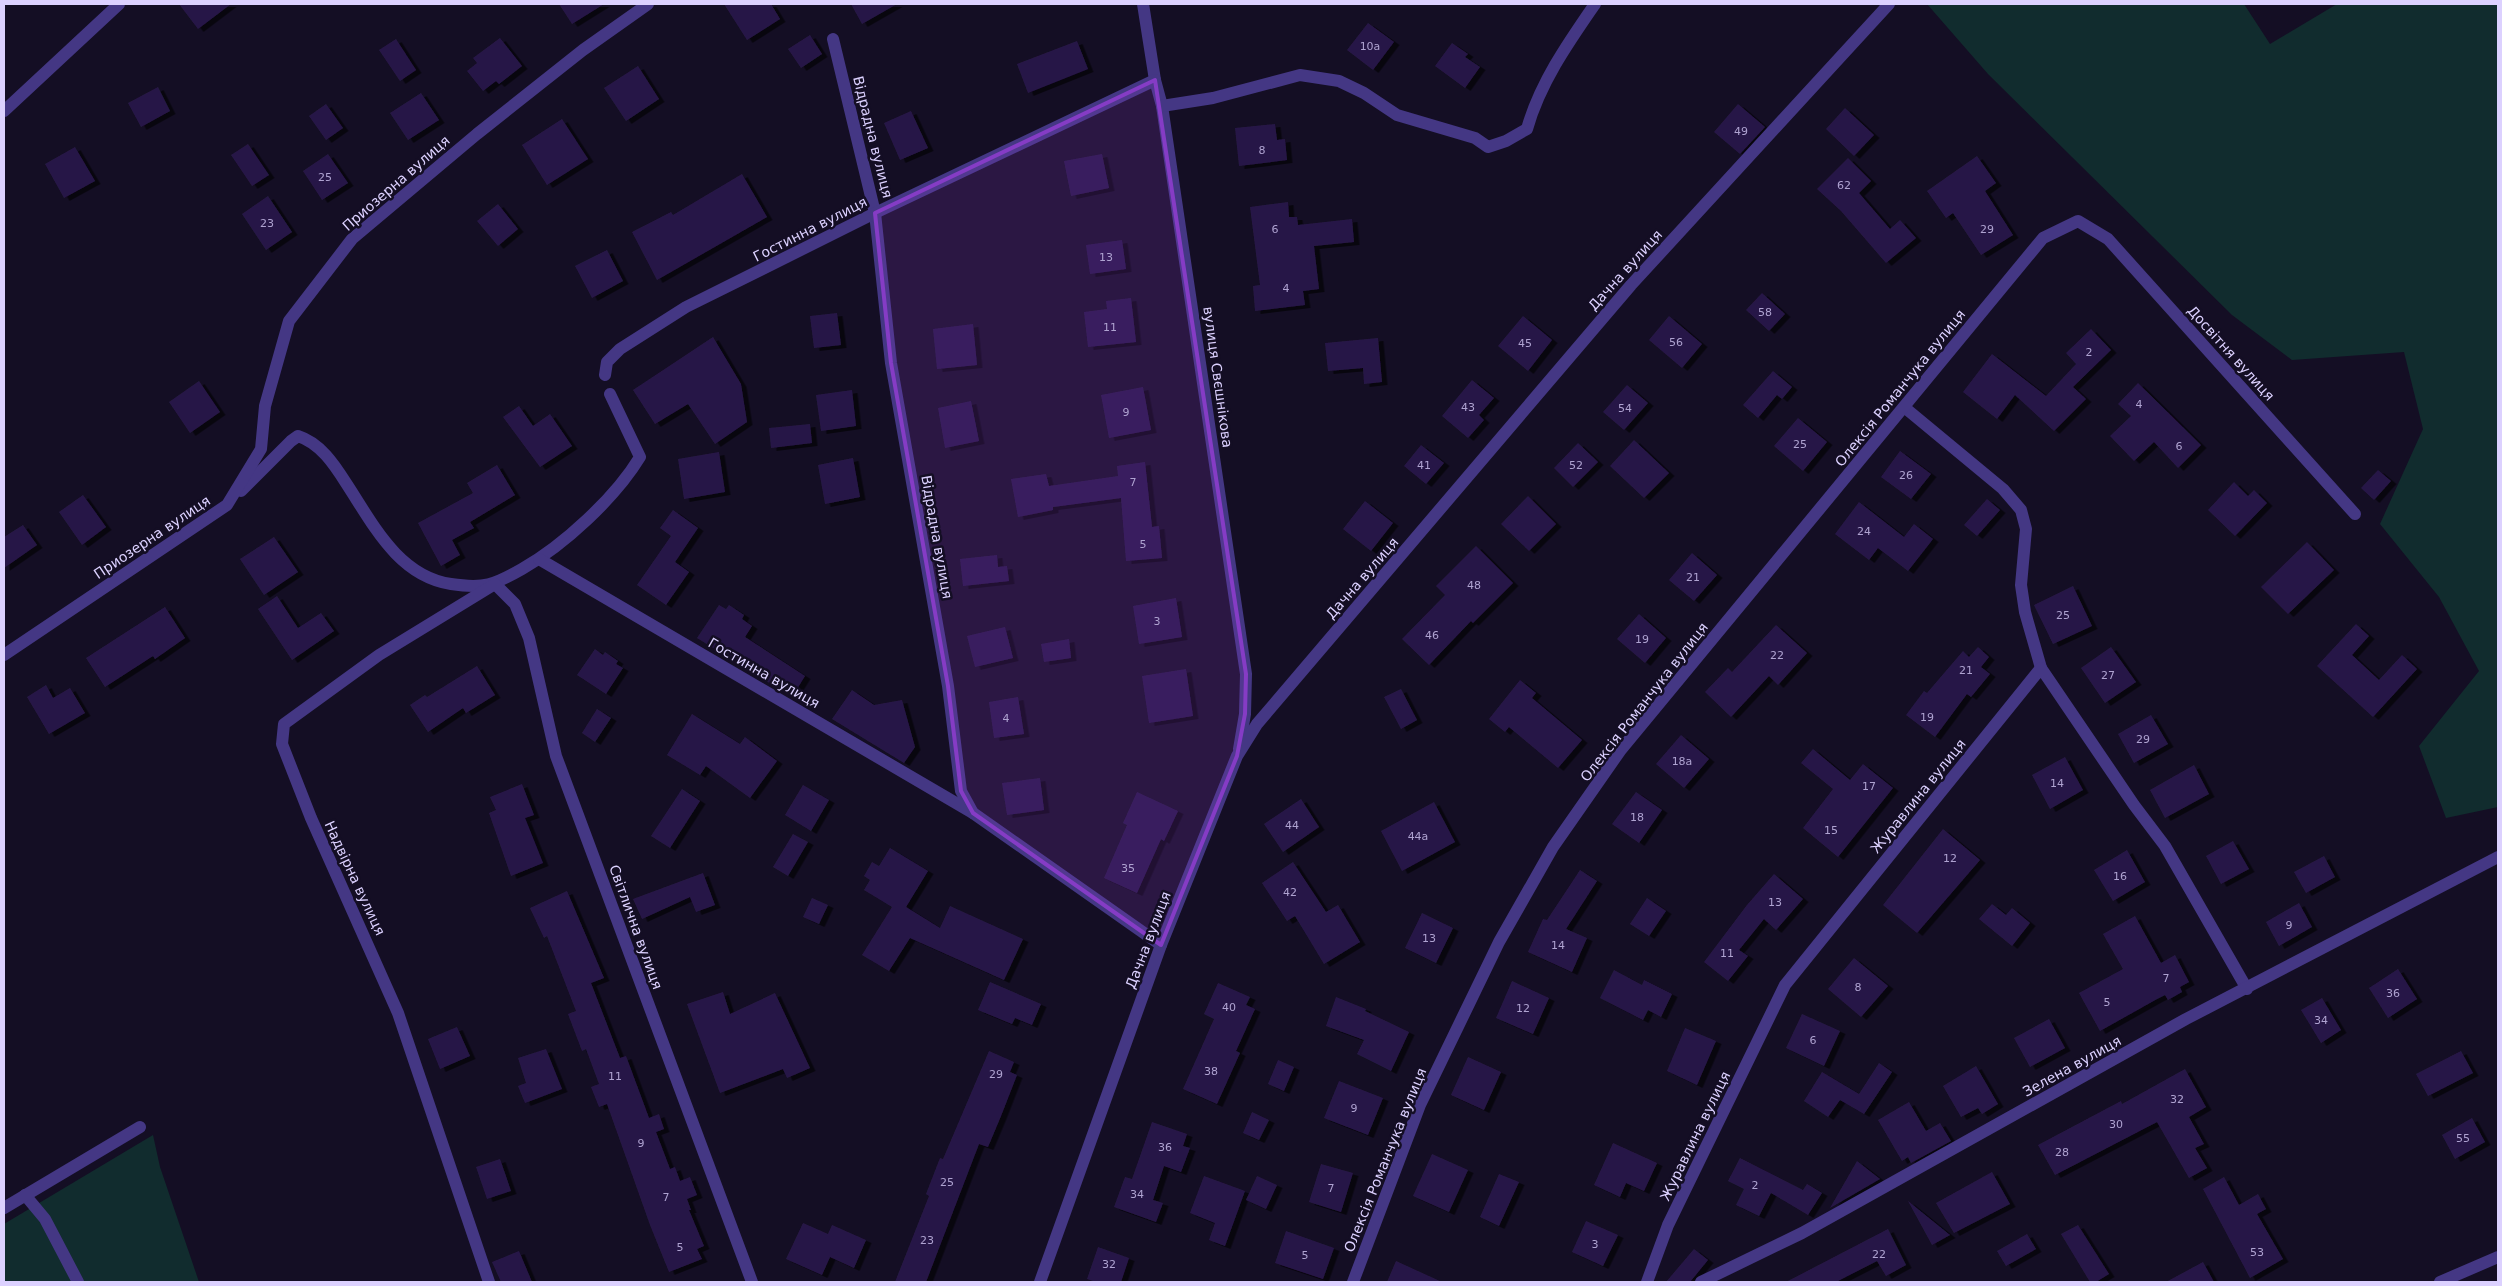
<svg xmlns="http://www.w3.org/2000/svg" width="2502" height="1286" viewBox="0 0 2502 1286" font-family="'DejaVu Sans',sans-serif">
<style>
.green{fill:#112c2e}
.building{fill:#281946;filter:url(#shadow)}
.lines{fill:none;stroke-linecap:round;stroke-linejoin:round}
.minor{stroke:#443784;stroke-width:12}
.marked{fill:#853cc5;fill-opacity:0.2;stroke:#853cc5;stroke-width:4;stroke-linejoin:round}
.labels{text-anchor:middle;dominant-baseline:central;stroke-width:5;stroke-linejoin:round;paint-order:stroke}
.number-label{font-size:11px;fill:#afa3d1}
.street-label{font-size:14px;fill:#dcd1ff;stroke:#140e24}
</style>
<defs>
<filter id="shadow"><feDropShadow dx="5.5" dy="3" stdDeviation="0" flood-color="#0009"/></filter>
</defs>
<rect width="100%" height="100%" fill="#140e24"/>
<g class="green">
<polygon points="1927,4 2244,4 2270,44 2337,4 2498,5 2498,807 2446,818 2419,746 2479,671 2439,597 2380,524 2423,429 2404,352 2292,360 2232,315 1988,74"/>
<polygon points="153,1135 160,1167 199,1282 4,1282 4,1224"/>
</g>
<g class="building">
<polygon points="179,4 231,4 198,29"/>
<polygon points="559,4 604,4 572,24"/>
<polygon points="724,4 771,4 780,19 747,40"/>
<polygon points="851,4 897,4 862,24"/>
<polygon points="1368,23 1394,42 1373,70 1347,50"/>
<polygon points="810,35 822,54 801,68 788,49"/>
<polygon points="500,38 522,66 499,84 496,81 483,91 467,71 477,63 473,58"/>
<polygon points="396,39 416,70 400,81 379,50"/>
<polygon points="1077,41 1088,69 1028,93 1017,64"/>
<polygon points="1452,43 1468,54 1465,57 1480,67 1465,88 1435,66"/>
<polygon points="638,66 659,99 626,121 604,88"/>
<polygon points="158,87 170,111 141,127 128,103"/>
<polygon points="421,93 439,120 408,140 390,113"/>
<polygon points="326,104 343,128 326,140 309,116"/>
<polygon points="1738,104 1765,127 1740,154 1714,132"/>
<polygon points="1845,108 1874,135 1854,156 1826,129"/>
<polygon points="911,111 928,148 900,160 884,123"/>
<polygon points="562,119 588,159 547,185 522,145"/>
<polygon points="1275,124 1277,140 1285,139 1287,160 1239,166 1235,128"/>
<polygon points="248,144 269,175 252,186 231,155"/>
<polygon points="75,147 95,181 64,198 45,164"/>
<polygon points="328,154 348,183 322,200 303,171"/>
<polygon points="1102,154 1109,188 1071,196 1064,161"/>
<polygon points="1977,156 1996,183 1985,191 2013,235 1981,255 1953,213 1946,218 1927,191"/>
<polygon points="1848,158 1871,181 1859,193 1890,229 1900,220 1916,238 1886,263 1841,211 1817,189"/>
<polygon points="742,174 767,217 657,280 632,232 671,212 673,215"/>
<polygon points="268,196 292,232 266,250 242,214"/>
<polygon points="1288,202 1289,217 1297,217 1298,225 1352,219 1354,242 1314,246 1319,289 1303,291 1305,305 1255,311 1253,286 1260,285 1250,207"/>
<polygon points="498,204 518,229 498,246 477,221"/>
<polygon points="1122,240 1126,269 1090,274 1086,245"/>
<polygon points="607,250 623,281 592,298 575,266"/>
<polygon points="1762,293 1785,314 1769,331 1746,310"/>
<polygon points="1131,298 1136,342 1088,347 1084,312 1107,309 1106,301"/>
<polygon points="837,313 841,345 814,348 810,316"/>
<polygon points="1523,316 1552,340 1528,371 1498,346"/>
<polygon points="1669,316 1702,344 1682,368 1649,340"/>
<polygon points="973,324 977,365 937,369 933,329"/>
<polygon points="2091,329 2111,350 2073,387 2086,399 2054,431 2015,395 1997,419 1963,392 1992,354 2046,396 2076,364 2066,353"/>
<polygon points="713,337 741,384 747,422 715,444 688,404 655,424 633,390"/>
<polygon points="1378,338 1382,382 1364,384 1363,368 1328,371 1325,343"/>
<polygon points="1773,371 1792,387 1782,399 1777,395 1758,418 1743,405"/>
<polygon points="1472,380 1494,398 1479,415 1484,420 1468,438 1442,416"/>
<polygon points="199,381 220,412 190,433 169,402"/>
<polygon points="2138,383 2201,445 2178,468 2154,442 2134,461 2110,436 2131,416 2118,404"/>
<polygon points="1627,385 1648,403 1624,430 1603,412"/>
<polygon points="1143,387 1151,430 1109,438 1101,395"/>
<polygon points="852,390 856,426 821,431 816,395"/>
<polygon points="971,401 979,441 945,448 938,408"/>
<polygon points="519,406 533,426 550,414 572,446 540,467 503,417"/>
<polygon points="1798,418 1827,442 1803,471 1774,446"/>
<polygon points="810,424 812,443 771,448 769,428"/>
<polygon points="1634,440 1669,473 1644,498 1610,466"/>
<polygon points="1578,443 1598,462 1573,487 1554,468"/>
<polygon points="1421,445 1444,463 1426,484 1404,466"/>
<polygon points="1900,451 1931,474 1911,499 1881,477"/>
<polygon points="719,452 725,492 684,499 678,459"/>
<polygon points="853,458 860,497 825,504 818,465"/>
<polygon points="1145,462 1152,527 1159,526 1162,558 1126,561 1121,498 1053,507 1053,510 1018,517 1011,479 1046,474 1049,486 1118,476 1117,466"/>
<polygon points="497,465 515,495 470,522 474,528 452,540 460,555 441,566 418,523 473,493 467,483"/>
<polygon points="2378,470 2391,481 2374,500 2361,488"/>
<polygon points="2234,482 2248,496 2254,490 2267,503 2235,536 2208,510"/>
<polygon points="83,495 106,527 82,545 59,512"/>
<polygon points="1528,496 1556,524 1529,551 1501,524"/>
<polygon points="1987,499 2000,510 1977,536 1964,525"/>
<polygon points="1365,501 1393,523 1371,551 1343,529"/>
<polygon points="1859,502 1904,537 1914,524 1933,539 1908,571 1878,548 1869,560 1835,534"/>
<polygon points="673,510 698,528 675,562 689,572 666,605 637,585 671,536 660,528"/>
<polygon points="23,525 37,545 4,568 4,537"/>
<polygon points="274,537 298,572 264,595 240,559"/>
<polygon points="2307,542 2334,570 2288,614 2261,587"/>
<polygon points="1476,546 1513,583 1473,623 1471,621 1429,665 1402,639 1445,595 1436,586"/>
<polygon points="1692,553 1717,575 1694,601 1669,580"/>
<polygon points="997,555 998,567 1007,566 1009,581 963,586 960,559"/>
<polygon points="2073,586 2092,626 2053,644 2034,605"/>
<polygon points="277,596 298,628 321,613 334,631 292,660 258,609"/>
<polygon points="1176,598 1182,637 1139,644 1133,606"/>
<polygon points="719,605 726,609 729,605 744,615 742,619 752,626 745,637 805,676 792,697 697,638"/>
<polygon points="165,607 185,638 155,659 153,656 105,687 86,658"/>
<polygon points="1639,614 1666,638 1645,663 1617,639"/>
<polygon points="2356,624 2369,636 2352,655 2379,680 2402,655 2417,669 2373,717 2317,666"/>
<polygon points="1776,625 1807,653 1778,685 1769,676 1731,717 1705,692 1728,668 1732,672"/>
<polygon points="1005,627 1013,658 975,667 967,636"/>
<polygon points="1069,639 1071,658 1044,662 1041,644"/>
<polygon points="1978,647 1989,657 1981,667 1990,674 1971,697 1967,694 1935,737 1906,715 1924,691 1927,693 1963,651 1969,657"/>
<polygon points="2111,647 2136,682 2105,703 2081,668"/>
<polygon points="595,649 603,655 605,652 618,661 616,664 623,668 606,694 577,675"/>
<polygon points="477,666 495,695 466,713 463,708 428,732 410,705 425,695 427,697"/>
<polygon points="1186,669 1193,716 1149,723 1142,676"/>
<polygon points="1520,680 1536,693 1532,698 1582,740 1558,768 1509,727 1505,732 1489,719"/>
<polygon points="46,685 53,698 70,688 85,713 49,734 27,697"/>
<polygon points="1401,689 1417,720 1401,729 1384,697"/>
<polygon points="852,690 874,705 902,700 915,747 904,763 832,719"/>
<polygon points="1018,697 1024,734 994,738 989,702"/>
<polygon points="597,709 611,718 595,742 582,733"/>
<polygon points="692,714 740,744 745,737 777,761 750,798 706,766 700,775 667,755"/>
<polygon points="2151,715 2168,744 2134,763 2118,734"/>
<polygon points="1681,735 1709,759 1684,788 1656,764"/>
<polygon points="1813,749 1850,780 1863,764 1893,788 1838,857 1803,828 1833,789 1801,763"/>
<polygon points="2065,757 2083,790 2050,809 2032,775"/>
<polygon points="2194,765 2209,794 2165,818 2150,790"/>
<polygon points="1040,778 1044,810 1007,815 1002,783"/>
<polygon points="522,784 534,815 525,818 543,863 511,876 489,813 496,810 490,797"/>
<polygon points="803,785 829,800 811,831 785,815"/>
<polygon points="682,789 700,801 670,848 651,836"/>
<polygon points="1137,792 1178,811 1164,841 1161,839 1137,893 1104,878 1127,825 1123,823"/>
<polygon points="1636,792 1662,810 1639,843 1612,824"/>
<polygon points="1301,799 1319,827 1283,852 1264,824"/>
<polygon points="1434,802 1455,842 1402,871 1381,831"/>
<polygon points="1943,829 1980,860 1917,933 1883,905"/>
<polygon points="793,834 808,842 788,876 773,867"/>
<polygon points="2233,841 2249,869 2221,884 2206,856"/>
<polygon points="890,848 928,871 906,907 940,928 950,906 1023,939 1004,980 910,938 889,971 862,955 892,907 864,890 870,880 864,876 872,862 879,866"/>
<polygon points="2127,850 2145,882 2113,901 2094,870"/>
<polygon points="2324,856 2335,877 2306,893 2294,872"/>
<polygon points="1293,862 1326,912 1338,905 1360,942 1324,964 1295,916 1287,921 1262,883"/>
<polygon points="1580,870 1597,881 1566,929 1587,938 1572,972 1528,952 1543,919 1547,920"/>
<polygon points="703,873 715,905 696,912 690,897 642,919 633,899"/>
<polygon points="1774,874 1803,899 1776,930 1764,919 1739,950 1748,956 1728,981 1704,962 1747,905"/>
<polygon points="567,891 604,978 591,983 620,1058 626,1056 649,1118 659,1114 664,1129 656,1132 670,1169 675,1167 680,1181 690,1177 697,1195 687,1199 691,1210 689,1210 704,1246 697,1249 702,1259 669,1272 650,1225 607,1104 599,1107 591,1087 599,1084 586,1049 582,1051 568,1014 576,1011 547,936 544,938 530,908"/>
<polygon points="812,898 828,905 819,924 803,917"/>
<polygon points="1647,898 1666,911 1649,936 1630,924"/>
<polygon points="2299,903 2312,927 2279,946 2266,922"/>
<polygon points="1992,904 2006,915 2012,908 2030,923 2012,946 1979,919"/>
<polygon points="1422,913 1453,928 1436,963 1405,948"/>
<polygon points="2135,916 2161,963 2175,955 2189,982 2180,987 2182,992 2168,1000 2165,995 2157,999 2100,1031 2079,993 2123,969 2103,934"/>
<polygon points="1854,958 1888,986 1861,1017 1828,989"/>
<polygon points="2398,969 2417,999 2388,1018 2369,988"/>
<polygon points="1614,970 1642,985 1644,980 1672,994 1661,1017 1648,1010 1643,1020 1600,998"/>
<polygon points="1512,981 1549,998 1533,1034 1496,1018"/>
<polygon points="990,982 1041,1004 1032,1025 1015,1018 1012,1024 978,1010"/>
<polygon points="1218,983 1250,997 1246,1005 1255,1009 1236,1051 1240,1053 1217,1104 1183,1089 1214,1019 1204,1014"/>
<polygon points="723,992 730,1014 775,993 810,1068 787,1078 783,1069 720,1093 687,1004"/>
<polygon points="1336,997 1366,1009 1365,1011 1409,1032 1391,1071 1357,1054 1364,1040 1326,1026"/>
<polygon points="2322,998 2341,1030 2321,1043 2301,1010"/>
<polygon points="1802,1014 1840,1031 1824,1066 1786,1048"/>
<polygon points="2049,1019 2065,1048 2030,1067 2014,1038"/>
<polygon points="457,1027 470,1056 440,1069 428,1039"/>
<polygon points="1685,1028 1716,1041 1697,1085 1667,1071"/>
<polygon points="546,1049 562,1089 525,1103 518,1086 526,1083 518,1058"/>
<polygon points="989,1051 1014,1062 1010,1072 1017,1075 1001,1116 988,1147 979,1144 926,1282 895,1282 929,1196 926,1194 940,1158 943,1159"/>
<polygon points="2461,1051 2473,1073 2428,1096 2416,1074"/>
<polygon points="1468,1057 1501,1072 1484,1110 1451,1095"/>
<polygon points="1278,1060 1294,1067 1284,1091 1268,1084"/>
<polygon points="1879,1063 1892,1072 1864,1114 1840,1100 1828,1117 1804,1101 1822,1072 1859,1094"/>
<polygon points="1976,1066 1998,1104 1982,1114 1978,1108 1961,1117 1943,1086"/>
<polygon points="2185,1069 2206,1107 2189,1117 2204,1144 2195,1148 2207,1168 2189,1178 2157,1122 2055,1175 2038,1145 2121,1101 2122,1104"/>
<polygon points="1339,1081 1383,1098 1368,1135 1324,1118"/>
<polygon points="1909,1102 1926,1131 1940,1123 1951,1141 1911,1163 1908,1157 1902,1161 1878,1120"/>
<polygon points="1252,1112 1269,1120 1259,1140 1243,1133"/>
<polygon points="2472,1118 2485,1142 2455,1159 2442,1135"/>
<polygon points="1152,1122 1187,1134 1183,1146 1190,1148 1181,1172 1164,1166 1153,1200 1163,1203 1156,1222 1114,1207 1125,1177 1132,1179"/>
<polygon points="1613,1143 1657,1163 1644,1191 1626,1183 1620,1197 1594,1185"/>
<polygon points="1432,1154 1468,1170 1449,1212 1413,1196"/>
<polygon points="1740,1158 1803,1190 1807,1184 1822,1193 1808,1215 1771,1193 1759,1216 1736,1205 1744,1189 1728,1181"/>
<polygon points="500,1159 511,1191 487,1199 476,1167"/>
<polygon points="1857,1161 1880,1179 1830,1208"/>
<polygon points="1321,1164 1353,1173 1341,1212 1309,1202"/>
<polygon points="1992,1172 2010,1204 1954,1233 1936,1203"/>
<polygon points="1499,1174 1519,1182 1499,1226 1480,1217"/>
<polygon points="1204,1176 1245,1191 1225,1246 1209,1240 1215,1223 1190,1213"/>
<polygon points="1257,1176 1277,1185 1266,1209 1246,1200"/>
<polygon points="2224,1177 2239,1205 2258,1194 2266,1209 2257,1214 2283,1259 2250,1278 2203,1189"/>
<polygon points="1908,1201 1950,1235 1932,1245"/>
<polygon points="1586,1221 1618,1235 1603,1266 1572,1252"/>
<polygon points="803,1223 828,1234 832,1225 866,1240 854,1268 830,1257 822,1275 786,1259"/>
<polygon points="2078,1225 2109,1274 2096,1282 2090,1282 2061,1234"/>
<polygon points="1888,1229 1906,1265 1886,1276 1877,1261 1836,1282 1786,1282"/>
<polygon points="1286,1231 1334,1248 1323,1279 1275,1263"/>
<polygon points="2027,1234 2036,1249 2006,1266 1997,1251"/>
<polygon points="1098,1247 1129,1258 1121,1282 1096,1282 1087,1279"/>
<polygon points="1694,1249 1708,1260 1690,1282 1666,1282"/>
<polygon points="519,1251 532,1282 501,1282 492,1262"/>
<polygon points="1396,1261 1442,1282 1387,1282"/>
<polygon points="2203,1262 2214,1282 2166,1282"/>
</g>
<g class="lines">
<g class="minor">
<polyline points="1143,4 1155,80 1162,106 1246,674 1245,714 1239,749"/>
<polyline points="833,39 875,213 891,363 948,686 961,791 973,813 1161,945"/>
<path d="M1162 106 1213 98 1300 75 1339 81 1364 93 1397 115 1475 138 1488 147 1506 141 1527 129C1540 83 1568 43 1595 4"/>
<polyline points="4,111 119,4"/>
<polyline points="605,375 607,362 620,349 686,307 875,213 1155,80"/>
<polyline points="1904,407 2003,489 2021,510 2026,529 2021,585 2025,612 2041,668"/>
<path d="M241 491 291 441 298 436C320 443 334 464 346 483 373 524 398 576 451 584 484 589 494 585 522 569 564 545 615 498 640 457L610 394"/>
<polyline points="539,559 973,813"/>
<polyline points="4,655 227,505 261,449 265,406 289,321 352,239 477,134 583,50 648,4"/>
<polyline points="25,1195 45,1219 78,1282"/>
<polyline points="4,1208 140,1127"/>
<polyline points="489,1282 398,1013 311,818 282,744 284,724 379,655 495,584 515,604 529,638 556,756 752,1282"/>
<polyline points="1040,1282 1161,945 1237,756 1257,724 1631,285 1889,4"/>
<polyline points="1353,1282 1420,1105 1499,942 1553,847 1620,751 2043,238 2078,221 2108,239 2355,514"/>
<polyline points="1647,1282 1668,1225 1785,985 2041,668 2134,805 2165,846 2247,989"/>
<polyline points="1701,1282 1802,1233 2186,1019 2498,857"/>
<polyline points="2440,1282 2498,1257"/>
</g>
</g>
<path class="marked" d="M1155 80 1246 674 1245 714 1237 756 1161 945 973 813 961 791 948 686 891 363 875 213Z"/>
<g class="labels">
<g class="number-label">
<text x="1370" y="46">10а</text>
<text x="1741" y="131">49</text>
<text x="1262" y="150">8</text>
<text x="325" y="177">25</text>
<text x="1844" y="185">62</text>
<text x="267" y="223">23</text>
<text x="1275" y="229">6</text>
<text x="1987" y="229">29</text>
<text x="1106" y="257">13</text>
<text x="1286" y="288">4</text>
<text x="1765" y="312">58</text>
<text x="1110" y="327">11</text>
<text x="1676" y="342">56</text>
<text x="1525" y="343">45</text>
<text x="2089" y="352">2</text>
<text x="2139" y="404">4</text>
<text x="1468" y="407">43</text>
<text x="1625" y="408">54</text>
<text x="1126" y="412">9</text>
<text x="1800" y="444">25</text>
<text x="2179" y="446">6</text>
<text x="1424" y="465">41</text>
<text x="1576" y="465">52</text>
<text x="1906" y="475">26</text>
<text x="1133" y="482">7</text>
<text x="1864" y="531">24</text>
<text x="1143" y="544">5</text>
<text x="1693" y="577">21</text>
<text x="1474" y="585">48</text>
<text x="2063" y="615">25</text>
<text x="1157" y="621">3</text>
<text x="1432" y="635">46</text>
<text x="1642" y="639">19</text>
<text x="1777" y="655">22</text>
<text x="1966" y="670">21</text>
<text x="2108" y="675">27</text>
<text x="1927" y="717">19</text>
<text x="1006" y="718">4</text>
<text x="2143" y="739">29</text>
<text x="1682" y="761">18а</text>
<text x="2057" y="783">14</text>
<text x="1869" y="786">17</text>
<text x="1637" y="817">18</text>
<text x="1292" y="825">44</text>
<text x="1831" y="830">15</text>
<text x="1418" y="836">44а</text>
<text x="1950" y="858">12</text>
<text x="1128" y="868">35</text>
<text x="2120" y="876">16</text>
<text x="1290" y="892">42</text>
<text x="1775" y="902">13</text>
<text x="2289" y="925">9</text>
<text x="1429" y="938">13</text>
<text x="1558" y="945">14</text>
<text x="1727" y="953">11</text>
<text x="2166" y="978">7</text>
<text x="1858" y="987">8</text>
<text x="2393" y="993">36</text>
<text x="2107" y="1002">5</text>
<text x="1229" y="1007">40</text>
<text x="1523" y="1008">12</text>
<text x="2321" y="1020">34</text>
<text x="1813" y="1040">6</text>
<text x="1211" y="1071">38</text>
<text x="996" y="1074">29</text>
<text x="615" y="1076">11</text>
<text x="2177" y="1099">32</text>
<text x="1354" y="1108">9</text>
<text x="2116" y="1124">30</text>
<text x="2463" y="1138">55</text>
<text x="641" y="1143">9</text>
<text x="1165" y="1147">36</text>
<text x="2062" y="1152">28</text>
<text x="947" y="1182">25</text>
<text x="1755" y="1185">2</text>
<text x="1331" y="1188">7</text>
<text x="1137" y="1194">34</text>
<text x="666" y="1197">7</text>
<text x="927" y="1240">23</text>
<text x="1595" y="1244">3</text>
<text x="680" y="1247">5</text>
<text x="2257" y="1252">53</text>
<text x="1879" y="1254">22</text>
<text x="1305" y="1255">5</text>
<text x="1109" y="1264">32</text>
</g>
<g class="street-label">
<text transform="translate(873 137) rotate(76)">Відрадна вулиця</text>
<text transform="translate(396 183) rotate(-41)">Приозерна вулиця</text>
<text transform="translate(810 229) rotate(-27)">Гостинна вулиця</text>
<text transform="translate(1625 270) rotate(-48)">Дачна вулиця</text>
<text transform="translate(2231 353) rotate(48)">Досвітня вулиця</text>
<text transform="translate(1218 377) rotate(82)">вулиця Свєшнікова</text>
<text transform="translate(1900 388) rotate(-51)">Олексія Романчука вулиця</text>
<text transform="translate(152 537) rotate(-34)">Приозерна вулиця</text>
<text transform="translate(937 537) rotate(80)">Відрадна вулиця</text>
<text transform="translate(1362 578) rotate(-49)">Дачна вулиця</text>
<text transform="translate(764 673) rotate(30)">Гостинна вулиця</text>
<text transform="translate(1644 702) rotate(-52)">Олексія Романчука вулиця</text>
<text transform="translate(1918 796) rotate(-51)">Журавлина вулиця</text>
<text transform="translate(355 878) rotate(65)">Надвірна вулиця</text>
<text transform="translate(636 927) rotate(70)">Світлична вулиця</text>
<text transform="translate(1148 940) rotate(-69)">Дачна вулиця</text>
<text transform="translate(2072 1066) rotate(-29)">Зелена вулиця</text>
<text transform="translate(1695 1136) rotate(-64)">Журавлина вулиця</text>
<text transform="translate(1385 1160) rotate(-68)">Олексія Романчука вулиця</text>
</g>
</g>
<rect width="2502" height="1286" fill="none" stroke="#dcd1ff" stroke-width="10"/>
</svg>
